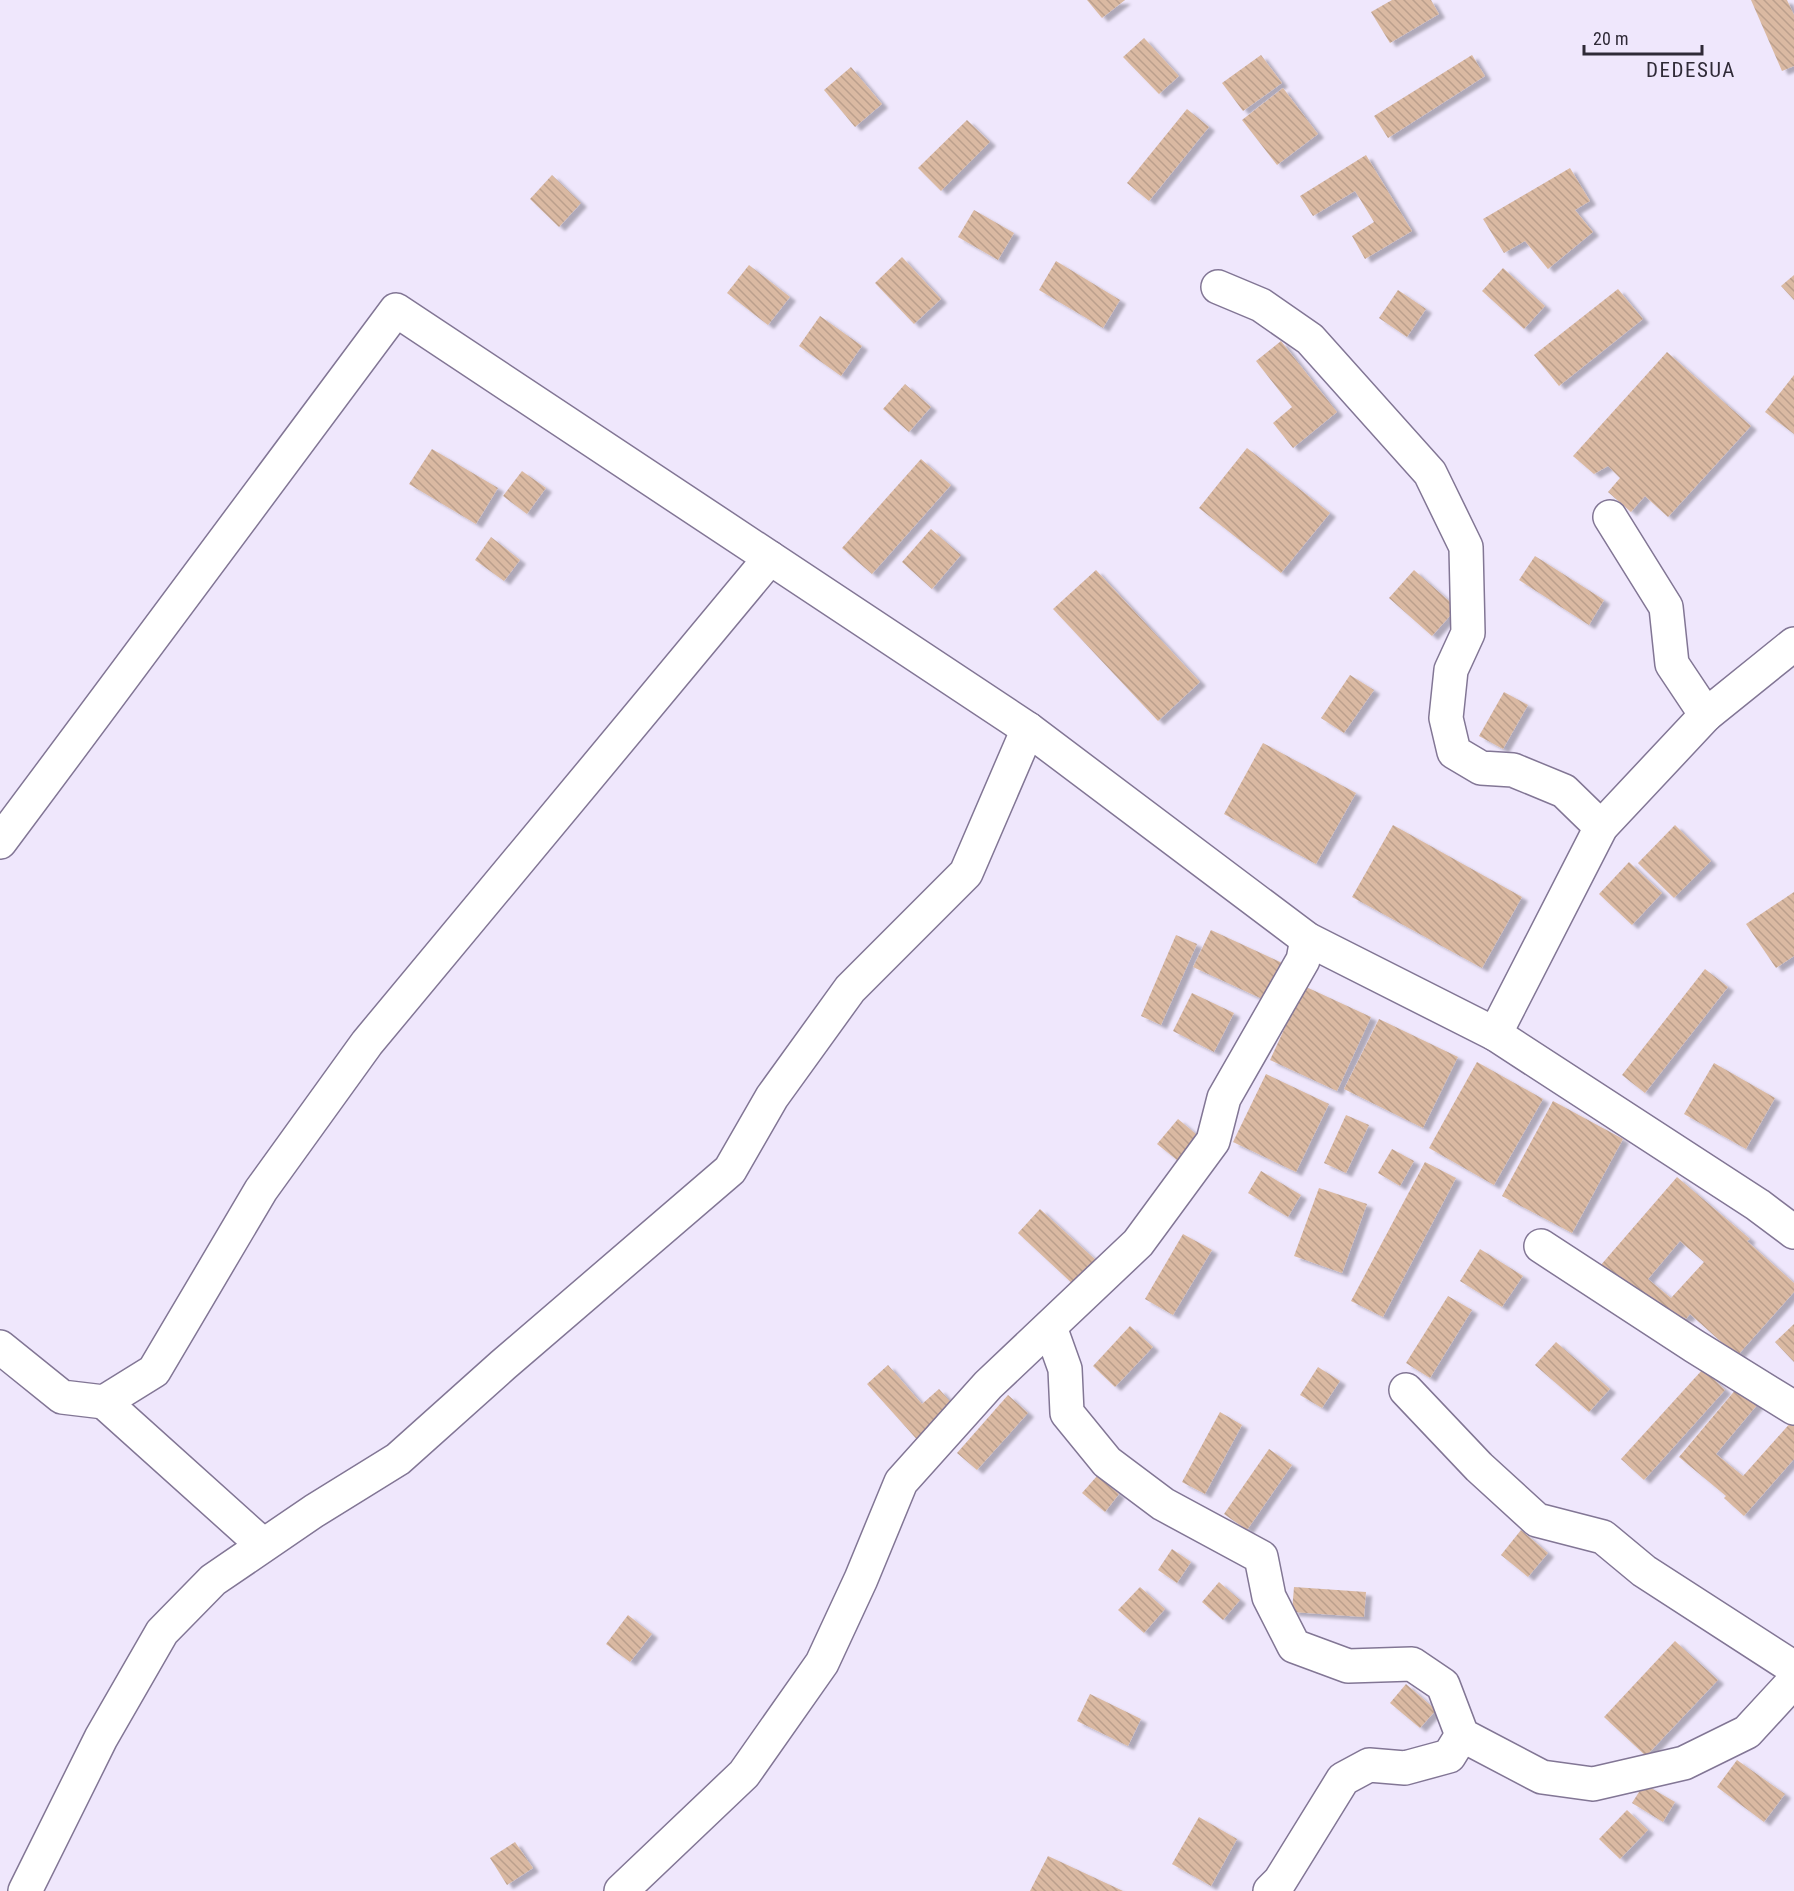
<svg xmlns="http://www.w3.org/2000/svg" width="1794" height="1891" viewBox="0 0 1794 1891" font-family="'Roboto Condensed',sans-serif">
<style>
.building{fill:url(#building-back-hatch);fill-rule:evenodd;filter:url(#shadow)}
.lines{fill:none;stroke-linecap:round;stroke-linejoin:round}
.minor-casing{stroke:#827695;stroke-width:36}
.minor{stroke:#fff;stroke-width:33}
.labels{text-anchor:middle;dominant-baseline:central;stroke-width:4.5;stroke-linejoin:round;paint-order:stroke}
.quarter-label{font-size:21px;letter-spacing:1.5px;fill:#2f2a37;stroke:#efe7fc}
</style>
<defs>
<pattern id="building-back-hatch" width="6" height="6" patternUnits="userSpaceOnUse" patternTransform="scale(1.5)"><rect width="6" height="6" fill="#dab9a2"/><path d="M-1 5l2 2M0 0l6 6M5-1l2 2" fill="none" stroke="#bb9f8c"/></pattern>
<filter id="shadow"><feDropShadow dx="6" dy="4" stdDeviation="1.5" flood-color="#0004"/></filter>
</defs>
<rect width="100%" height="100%" fill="#efe7fc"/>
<g class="building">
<polygon points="1087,0 1125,0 1102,18"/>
<polygon points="1392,0 1431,0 1439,14 1390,43 1371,12"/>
<polygon points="1751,0 1787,0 1794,15 1794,66 1782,71"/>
<polygon points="1144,38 1179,76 1159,94 1123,57"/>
<polygon points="1261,55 1282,83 1243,111 1222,83"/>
<polygon points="1472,55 1485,76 1388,138 1374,116"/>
<polygon points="851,67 882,104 855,127 824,90"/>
<polygon points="1283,88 1318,134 1277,165 1242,120"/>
<polygon points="1187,109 1209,127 1149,201 1127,183"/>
<polygon points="967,120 990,142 941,191 918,168"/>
<polygon points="1366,155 1412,231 1365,259 1352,236 1374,222 1355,191 1313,216 1300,196"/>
<polygon points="1570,168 1590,201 1575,210 1593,232 1548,269 1525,241 1504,253 1483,219"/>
<polygon points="552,175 581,203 559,227 530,199"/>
<polygon points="974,210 1014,233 998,260 958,237"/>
<polygon points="902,257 941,299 914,324 875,283"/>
<polygon points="1056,261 1120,300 1103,328 1039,290"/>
<polygon points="749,265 790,297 768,325 727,293"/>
<polygon points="1503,268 1545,306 1524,329 1482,291"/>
<polygon points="1794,275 1794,300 1781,286"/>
<polygon points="1618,289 1643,319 1559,386 1534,355"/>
<polygon points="1398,290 1426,309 1407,337 1379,318"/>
<polygon points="820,316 862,346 841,376 799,346"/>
<polygon points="1281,341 1337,412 1293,448 1273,423 1292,407 1256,361"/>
<polygon points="1667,352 1751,426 1668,517 1645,496 1631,512 1608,492 1620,478 1608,466 1594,474 1573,456"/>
<polygon points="1794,375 1794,434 1765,412"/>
<polygon points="905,384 931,407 909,432 883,409"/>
<polygon points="1247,448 1330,513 1281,573 1199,508"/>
<polygon points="432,449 498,488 476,524 409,484"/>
<polygon points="921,459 951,485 872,574 842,548"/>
<polygon points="522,471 546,488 527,514 503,496"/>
<polygon points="931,529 961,555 932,589 902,562"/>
<polygon points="491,537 520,560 504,581 475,560"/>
<polygon points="1535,556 1604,600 1589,625 1519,580"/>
<polygon points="1096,570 1200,682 1158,721 1053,609"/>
<polygon points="1414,570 1457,608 1432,636 1389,598"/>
<polygon points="1350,675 1374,690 1344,733 1321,718"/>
<polygon points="1504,692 1528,705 1503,749 1479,736"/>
<polygon points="1263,743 1356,793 1316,864 1224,814"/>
<polygon points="1393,825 1522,897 1482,968 1352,897"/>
<polygon points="1675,825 1711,861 1674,898 1638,863"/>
<polygon points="1629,862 1662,893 1632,925 1599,894"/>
<polygon points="1794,892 1794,956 1776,968 1746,924"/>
<polygon points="1211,930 1293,968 1275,1005 1193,967"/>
<polygon points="1176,935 1197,944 1161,1025 1141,1016"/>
<polygon points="1705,969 1728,987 1645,1093 1622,1075"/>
<polygon points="1304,986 1371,1017 1337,1091 1270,1060"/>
<polygon points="1192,993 1234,1013 1214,1052 1173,1031"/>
<polygon points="1379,1019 1458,1057 1423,1128 1344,1089"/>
<polygon points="1477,1062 1543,1099 1494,1185 1429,1148"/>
<polygon points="1714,1063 1775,1098 1746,1149 1684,1114"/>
<polygon points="1266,1074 1329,1104 1296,1172 1233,1142"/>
<polygon points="1553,1101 1623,1139 1572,1233 1502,1196"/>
<polygon points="1346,1115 1369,1125 1346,1173 1324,1163"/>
<polygon points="1178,1119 1202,1139 1182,1164 1157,1144"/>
<polygon points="1392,1149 1414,1161 1400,1186 1378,1173"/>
<polygon points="1425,1162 1456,1178 1383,1317 1351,1301"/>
<polygon points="1261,1171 1301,1195 1288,1217 1248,1193"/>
<path d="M1677 1177 1750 1239 1747 1241 1794 1283V1292L1737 1356 1690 1314 1686 1319 1684 1317 1675 1329 1600 1266ZM1680 1241 1704 1262 1671 1298 1648 1279Z"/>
<polygon points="1319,1188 1367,1204 1342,1273 1294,1256"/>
<polygon points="1040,1209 1099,1263 1076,1287 1018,1233"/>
<polygon points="1183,1234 1212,1250 1173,1315 1145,1299"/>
<polygon points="1480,1249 1523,1276 1502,1307 1460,1281"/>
<polygon points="1448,1296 1472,1310 1430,1378 1406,1363"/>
<polygon points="1794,1324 1794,1362 1775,1342"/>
<polygon points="1130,1326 1153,1347 1115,1387 1093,1366"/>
<polygon points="1556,1342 1610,1389 1589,1412 1535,1365"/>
<polygon points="888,1365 922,1404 939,1389 959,1411 922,1445 867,1384"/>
<polygon points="1318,1367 1340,1381 1322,1408 1300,1395"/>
<polygon points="1703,1369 1725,1390 1644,1480 1621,1459"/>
<polygon points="1742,1382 1762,1399 1716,1454 1743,1476 1793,1420 1794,1421 1794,1459 1744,1516 1724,1498 1726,1496 1679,1457"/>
<polygon points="1008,1395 1028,1413 977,1470 957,1453"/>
<polygon points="1220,1412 1242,1425 1205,1494 1182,1482"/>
<polygon points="1269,1449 1292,1465 1247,1530 1224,1514"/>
<polygon points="1097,1476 1119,1494 1105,1512 1082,1493"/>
<polygon points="1521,1530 1548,1553 1528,1577 1501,1555"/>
<polygon points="1172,1549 1191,1562 1177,1583 1158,1570"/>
<polygon points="1219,1582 1240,1600 1223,1620 1202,1602"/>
<polygon points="1140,1587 1165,1609 1144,1633 1118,1610"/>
<polygon points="1294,1587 1366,1592 1364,1617 1292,1612"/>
<polygon points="628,1615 652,1634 630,1662 606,1644"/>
<polygon points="1675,1641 1718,1680 1646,1756 1604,1717"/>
<polygon points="1406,1684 1436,1710 1420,1728 1390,1703"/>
<polygon points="1090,1694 1141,1719 1128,1746 1077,1721"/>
<polygon points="1737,1760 1785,1794 1764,1822 1717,1787"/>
<polygon points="1644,1784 1675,1802 1663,1822 1632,1803"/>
<polygon points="1627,1810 1648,1830 1620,1859 1599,1839"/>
<polygon points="1199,1817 1237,1839 1211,1886 1172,1864"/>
<polygon points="515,1842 533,1868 507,1885 490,1858"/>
<polygon points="1048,1856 1123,1891 1030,1891"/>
</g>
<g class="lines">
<defs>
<g id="minor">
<polyline points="1218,287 1261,305 1310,339 1430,473 1466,547 1468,633 1451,670 1446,718 1454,752 1481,768 1513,770 1564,791 1601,827"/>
<polyline points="1610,517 1666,607 1672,664 1706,715"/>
<polyline points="0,842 396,310 1028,729 1307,939 1495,1034 1758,1205 1794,1232"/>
<polyline points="1495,1034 1601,827 1706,715 1794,644"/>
<polyline points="1541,1246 1694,1346 1794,1408"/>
<polyline points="1050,1327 1065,1369 1067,1413 1107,1462 1163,1504 1261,1557 1269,1597 1294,1646 1348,1666 1412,1664 1443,1685 1462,1735 1542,1777 1593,1784 1684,1763 1747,1732 1794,1681"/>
<polyline points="0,1347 62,1397 104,1402 154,1371 261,1190 367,1043 770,558"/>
<polyline points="1406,1390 1479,1467 1537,1520 1603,1537 1644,1571 1794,1668"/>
<polyline points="104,1402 263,1545"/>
<polyline points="25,1891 101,1738 162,1632 213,1580 314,1511 398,1459 503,1365 730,1170 772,1097 850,989 966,873 1028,729"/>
<polyline points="621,1891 744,1774 822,1663 861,1579 901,1482 988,1385 1138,1243 1213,1141 1224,1098 1303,960 1307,939"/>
<polyline points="1270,1891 1280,1881 1343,1779 1369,1765 1405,1768 1449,1756 1462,1735"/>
</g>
</defs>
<use href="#minor" class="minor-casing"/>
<use href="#minor" class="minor"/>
</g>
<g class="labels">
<g class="quarter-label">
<text x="1691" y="70">DEDESUA</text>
</g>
</g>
<path d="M1584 45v9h118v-9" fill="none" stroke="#2f2a37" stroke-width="3"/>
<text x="1593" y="45" font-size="18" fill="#2f2a37" stroke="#efe7fc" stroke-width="4.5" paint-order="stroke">20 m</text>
</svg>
